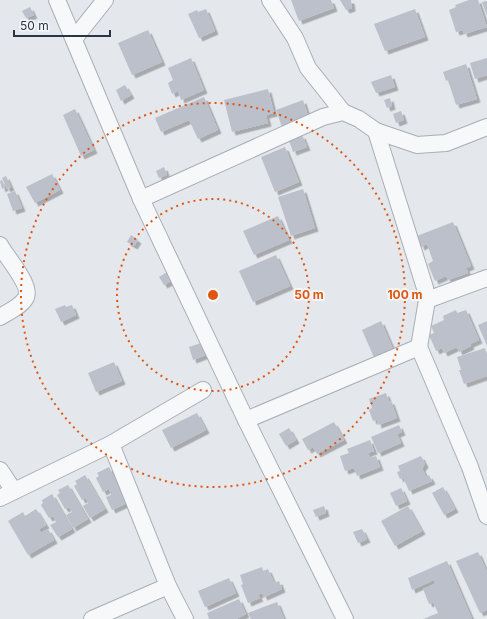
<svg xmlns="http://www.w3.org/2000/svg" width="487" height="619" viewBox="0 0 487 619" font-family="Inter,sans-serif">
<style>
.building{fill:#bbc0ca;filter:url(#shadow)}
.lines{fill:none;stroke-linecap:round;stroke-linejoin:round}
.minor-casing{stroke:#a9aeb7;stroke-width:18}
.minor{stroke:#f7f8fa;stroke-width:16}
.ring{fill:none;stroke:#df570f;stroke-width:2;stroke-dasharray:2 4}
.centre{fill:#df570f;stroke:#f4f6f9;stroke-width:2}
.ring-label{font-size:12px;text-anchor:middle;font-weight:bold;fill:#df570f;stroke:#f4f6f9;stroke-width:4;stroke-linejoin:round;paint-order:stroke}
</style>
<defs>
<filter id="shadow"><feDropShadow dx="3.5" dy="3.5" stdDeviation="0" flood-color="#0004"/></filter>
</defs>
<rect width="100%" height="100%" fill="#e4e7ec"/>
<g class="building">
<polygon points="291,0 331,0 334,8 299,21"/>
<polygon points="340,0 351,0 352,8 346,10"/>
<polygon points="469,0 478,0 487,27 464,34 463,30 456,32 449,10 456,7 455,5"/>
<polygon points="487,1 487,16 482,2"/>
<polygon points="30,7 34,15 26,18 22,11"/>
<polygon points="206,9 215,31 199,38 188,14 197,10 198,12"/>
<polygon points="415,9 425,37 385,51 374,24"/>
<polygon points="148,30 162,62 132,75 118,43"/>
<polygon points="191,58 204,90 181,100 178,91 172,94 168,83 173,80 168,68"/>
<polygon points="487,58 487,75 475,79 470,63"/>
<polygon points="466,64 477,99 456,105 448,80 446,81 443,72"/>
<polygon points="391,75 395,87 376,93 371,82"/>
<polygon points="125,85 131,95 121,101 116,90"/>
<polygon points="268,89 274,113 266,115 268,123 232,132 224,100"/>
<polygon points="204,97 218,130 198,139 189,120 161,132 155,118"/>
<polygon points="390,98 392,106 387,108 384,100"/>
<polygon points="303,100 308,116 282,127 276,110"/>
<polygon points="75,109 94,150 81,156 63,115"/>
<polygon points="401,111 404,120 396,123 393,114"/>
<polygon points="302,135 307,147 293,152 289,140"/>
<polygon points="285,147 299,182 275,192 261,157"/>
<polygon points="164,167 167,175 159,178 156,171"/>
<polygon points="52,174 60,190 35,203 26,187"/>
<polygon points="6,176 11,187 7,189 2,178"/>
<polygon points="2,180 5,187 2,189 0,181"/>
<polygon points="303,189 315,228 291,236 278,197"/>
<polygon points="15,191 22,208 13,211 7,194"/>
<polygon points="278,216 289,240 254,255 243,231"/>
<polygon points="453,222 471,266 466,268 468,273 448,280 446,276 435,281 428,264 433,261 427,244 421,247 417,236"/>
<polygon points="131,235 138,240 134,246 127,242"/>
<polygon points="276,255 290,286 253,302 239,271"/>
<polygon points="167,272 173,280 164,285 159,277"/>
<polygon points="65,305 66,307 72,305 76,315 61,322 55,309"/>
<polygon points="456,310 457,313 466,310 479,340 470,344 471,346 459,352 457,347 444,353 442,348 436,351 429,335 434,333 431,326 444,320 443,316"/>
<polygon points="381,321 395,354 376,362 362,330"/>
<polygon points="487,321 487,346 478,325"/>
<polygon points="201,343 206,355 193,360 189,347"/>
<polygon points="485,348 487,356 487,376 464,384 459,370 461,370 457,357"/>
<polygon points="114,362 122,381 96,392 88,373"/>
<polygon points="386,393 389,401 391,401 397,418 378,425 377,420 373,421 369,410 372,408 369,399"/>
<polygon points="197,413 206,430 171,448 162,430"/>
<polygon points="334,422 344,440 317,454 313,447 308,450 302,439"/>
<polygon points="399,425 402,432 397,434 401,443 378,453 371,437"/>
<polygon points="289,428 296,440 286,446 279,434"/>
<polygon points="370,440 374,451 368,453 370,458 376,456 380,467 357,476 354,468 345,471 340,456 349,453 347,449"/>
<polygon points="421,456 425,464 422,468 426,477 429,475 432,481 409,491 403,477 400,479 397,472 400,471 398,466"/>
<polygon points="109,467 127,503 112,510 106,497 111,495 109,489 103,492 96,478 99,476 97,473"/>
<polygon points="85,475 105,509 90,518 83,506 88,503 86,498 82,500 74,486 77,484 75,481"/>
<polygon points="68,485 88,519 73,528 66,515 72,512 69,507 65,509 57,495 60,493 58,490"/>
<polygon points="443,487 455,509 444,515 432,493"/>
<polygon points="401,488 407,501 396,506 390,493"/>
<polygon points="52,494 72,529 58,537 50,525 56,522 53,516 49,518 41,505 43,503 42,500"/>
<polygon points="324,506 326,513 316,517 313,510"/>
<polygon points="408,506 422,531 395,546 381,521"/>
<polygon points="36,509 46,525 39,529 41,533 48,529 54,540 28,555 8,521 23,512 25,516"/>
<polygon points="362,529 367,539 358,543 353,532"/>
<polygon points="478,552 487,572 487,610 480,613 456,561"/>
<polygon points="447,561 472,619 423,619 438,613 433,602 429,604 423,589 435,584 434,580 412,590 408,578"/>
<polygon points="262,567 263,571 268,569 274,583 279,581 282,589 264,597 262,593 258,595 260,598 248,603 241,585 243,584 240,575"/>
<polygon points="229,578 236,593 205,607 198,591"/>
<polygon points="239,599 246,614 236,619 209,619 207,613"/>
<polygon points="277,602 284,619 251,619 248,613"/>
</g>
<g class="lines">
<defs>
<g id="minor">
<polyline points="57,0 141,199 246,420 345,619"/>
<polyline points="270,0 295,38 308,68 343,112"/>
<polyline points="74,39 105,0"/>
<polyline points="376,131 425,288 427,300 419,347 470,467 487,516"/>
<polyline points="141,199 323,117 343,112 359,119 376,131 417,145 446,143 487,127"/>
<path d="M0 245C6 257 34 287 25 299 20 307 8 312 0 317"/>
<polyline points="427,300 487,278"/>
<polyline points="246,420 419,347"/>
<polyline points="111,444 168,586 185,619"/>
<polyline points="0,470 14,491"/>
<polyline points="0,498 111,444 203,390"/>
<polyline points="92,619 168,586"/>
</g>
</defs>
<use href="#minor" class="minor-casing"/>
<use href="#minor" class="minor"/>
</g>
<g class="ring">
<circle cx="213" cy="295" r="96"/>
<circle cx="213" cy="295" r="192"/>
</g>
<circle cx="213" cy="295" r="6" class="centre"/>
<g class="ring-label">
<text x="309" y="299">50 m</text>
<text x="405" y="299">100 m</text>
</g>
<path d="M14 30v6h96v-6" fill="none" stroke="#2b3445" stroke-width="2"/>
<text x="20" y="30" font-size="12" fill="#2b3445" stroke="#f4f6f9" stroke-width="3" paint-order="stroke">50 m</text>
</svg>
